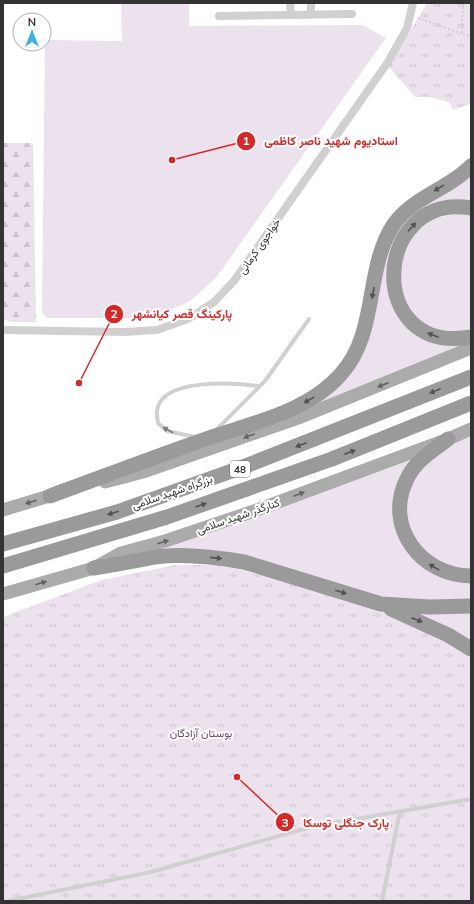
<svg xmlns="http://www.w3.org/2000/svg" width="474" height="904" viewBox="0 0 474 904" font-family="Mulish,Vazirmatn,sans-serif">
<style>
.grass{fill:#ece2ee}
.forest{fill:url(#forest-firs)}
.park{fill:url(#park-tufts)}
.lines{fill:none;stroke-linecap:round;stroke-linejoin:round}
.path{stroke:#cacaca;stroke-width:1.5;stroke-dasharray:2 2;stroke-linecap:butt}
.lane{stroke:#d0d0d0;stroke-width:4}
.street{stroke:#d0d0d0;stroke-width:8}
.primary{stroke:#ababab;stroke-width:13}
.highway{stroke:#9a9a9a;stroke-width:15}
.oneway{fill:#525252}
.oneway2{fill:#636363}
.oneway3{fill:#7a7a7a}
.labels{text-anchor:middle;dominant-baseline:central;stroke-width:4;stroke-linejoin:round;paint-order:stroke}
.shield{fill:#fff;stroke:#707070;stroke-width:1}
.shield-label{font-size:10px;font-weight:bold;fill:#333}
.street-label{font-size:11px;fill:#333;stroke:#fff}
.park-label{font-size:11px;fill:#6a406e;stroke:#fff}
.leader{fill:none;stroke:#d62828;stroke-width:1.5}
.callout-dot{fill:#d62828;stroke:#fff;stroke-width:1.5}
.mark-label{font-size:12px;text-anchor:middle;font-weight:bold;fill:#fff}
.callout-label{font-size:12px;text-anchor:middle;font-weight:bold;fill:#d62828;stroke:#fff;stroke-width:4;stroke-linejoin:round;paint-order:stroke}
</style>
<defs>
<pattern id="forest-firs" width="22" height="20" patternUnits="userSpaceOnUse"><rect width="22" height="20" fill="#ece2ee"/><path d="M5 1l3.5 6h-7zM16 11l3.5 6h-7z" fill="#cbc2cd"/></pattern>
<pattern id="park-tufts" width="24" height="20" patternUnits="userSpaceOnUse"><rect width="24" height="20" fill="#ece2ee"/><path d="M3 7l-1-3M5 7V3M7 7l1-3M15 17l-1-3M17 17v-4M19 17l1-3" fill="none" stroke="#cbc2cd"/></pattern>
</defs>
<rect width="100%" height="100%" fill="#fff"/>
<g class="grass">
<polygon points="121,3 189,3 189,26 363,25 386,38 216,278 189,302 150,318 47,318 42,313 45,40 122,41"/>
<polygon points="471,173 471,205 462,204 397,241 402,316 471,344 315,405 336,387 399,228 422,206"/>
<polygon points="471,211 471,334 444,336 408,314 404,306 398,257 425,220"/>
<polygon points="471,435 471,574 465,575 416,547 403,508 412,475 450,445"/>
<polygon points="437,445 405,474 403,539 471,581 471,601 394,600 159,553 158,547"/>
<polygon points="471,610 471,647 411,612"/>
</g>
<polygon class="forest" points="3,143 33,143 36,322 14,322 3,320"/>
<g class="park">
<polygon points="427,3 471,3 471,107 470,104 453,110 449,102 429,97 415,97 389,67"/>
<polygon points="175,565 214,565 238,569 364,604 420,624 471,652 471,901 3,901 3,617 101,580"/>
</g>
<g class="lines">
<g class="path">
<polyline points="418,18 471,37"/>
<polyline points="462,33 463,3"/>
</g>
<g class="lane">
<polyline points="215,431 265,381 309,319"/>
<path d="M195 437 167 431 158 423C158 420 156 415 157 411 161 377 235 383 258 386"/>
<polyline points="8,901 151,872 311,827 471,799"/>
<polyline points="382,901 400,811"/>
</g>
<g class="street">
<polyline points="290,3 291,15"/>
<polyline points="311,3 311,14"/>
<polyline points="219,16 352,14"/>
<polyline points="3,330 125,332 157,330 188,319 214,302 234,281 388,62 407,28 413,3"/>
</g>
<g class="primary">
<polyline points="105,482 143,472 301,417 471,348"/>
<polyline points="3,510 59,493"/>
<polyline points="3,594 94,568 121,553 165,541 251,512 448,439 471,429"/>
</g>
<g class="highway">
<path d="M471 208C372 192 364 356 471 337"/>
<path d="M448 439C432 451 415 461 407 479 383 526 421 576 471 576"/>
<path d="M50 496C102 477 154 457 206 439 252 423 308 412 341 374 379 332 364 269 394 224 413 197 449 189 471 166"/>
<polyline points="3,544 117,512 243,467 471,377"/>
<polyline points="3,566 167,517 332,459 471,403"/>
<path d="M94 568C115 565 135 561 155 557 184 553 215 557 244 562L381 604 430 607 471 606"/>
<polyline points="391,609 448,635 471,649"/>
</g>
</g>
<defs><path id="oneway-solid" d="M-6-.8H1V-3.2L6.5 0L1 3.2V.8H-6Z"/></defs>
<g class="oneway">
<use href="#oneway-solid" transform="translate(439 188) rotate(148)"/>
<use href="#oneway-solid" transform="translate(412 227) rotate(-48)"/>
<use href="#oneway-solid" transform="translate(373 293) rotate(101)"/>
<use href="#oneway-solid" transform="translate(433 335) rotate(-159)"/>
<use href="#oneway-solid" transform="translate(435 391) rotate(158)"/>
<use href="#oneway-solid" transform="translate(309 400) rotate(151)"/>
<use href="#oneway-solid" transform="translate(301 445) rotate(159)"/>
<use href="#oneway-solid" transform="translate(350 452) rotate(-21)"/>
<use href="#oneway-solid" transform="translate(201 505) rotate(-19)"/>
<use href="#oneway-solid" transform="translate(113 513) rotate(163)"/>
<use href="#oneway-solid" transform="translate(216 558) rotate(6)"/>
<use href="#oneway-solid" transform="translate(434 567) rotate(-149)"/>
<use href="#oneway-solid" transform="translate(341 592) rotate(17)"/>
<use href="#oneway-solid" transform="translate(417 620) rotate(21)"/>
</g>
<g class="oneway2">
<use href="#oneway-solid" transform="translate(383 385) rotate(159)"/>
<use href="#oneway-solid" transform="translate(249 436) rotate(160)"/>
<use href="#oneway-solid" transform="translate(299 494) rotate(-21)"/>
<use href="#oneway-solid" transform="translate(31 502) rotate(163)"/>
<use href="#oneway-solid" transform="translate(163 542) rotate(-16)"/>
<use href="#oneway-solid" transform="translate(41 583) rotate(-16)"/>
</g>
<use class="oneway3" href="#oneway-solid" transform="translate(168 430) rotate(-151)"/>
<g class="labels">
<rect class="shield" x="230" y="461" width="20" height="16" rx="3"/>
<g class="shield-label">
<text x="240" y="469">48</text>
</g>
<g class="street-label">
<text transform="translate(259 246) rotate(-55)">خواجوی کرمانی</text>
<text transform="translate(172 492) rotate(-19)">بزرگراه شهید سلامی</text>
<text transform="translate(238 516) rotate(-19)">کنارگذر شهید سلامی</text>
</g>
<g class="park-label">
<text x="201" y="733">بوستان آزادگان</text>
</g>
</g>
<path class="leader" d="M172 160L246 141M79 383L114 314M237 777L285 822"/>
<g class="callout-dot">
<circle cx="172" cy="160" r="4"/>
<circle cx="79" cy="383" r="4"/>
<circle cx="237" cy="777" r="4"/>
<circle cx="246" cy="141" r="10"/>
<circle cx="114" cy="314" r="10"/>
<circle cx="285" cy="822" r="10"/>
</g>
<g class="mark-label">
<text x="246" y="145">1</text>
<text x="114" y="318">2</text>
<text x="285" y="827">3</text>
</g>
<g class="callout-label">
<text x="331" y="145">استادیوم شهید ناصر کاظمی</text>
<text x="182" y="318">پارکینگ قصر کیانشهر</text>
<text x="346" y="827">پارک جنگلی توسکا</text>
</g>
<rect width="474" height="904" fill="none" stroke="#333333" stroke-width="8"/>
<g transform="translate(32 32)"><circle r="19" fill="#ffffff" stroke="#adadad"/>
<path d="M0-3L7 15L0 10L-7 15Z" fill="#3eb1e0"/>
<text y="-6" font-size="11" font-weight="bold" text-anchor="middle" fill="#333333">N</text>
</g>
</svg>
